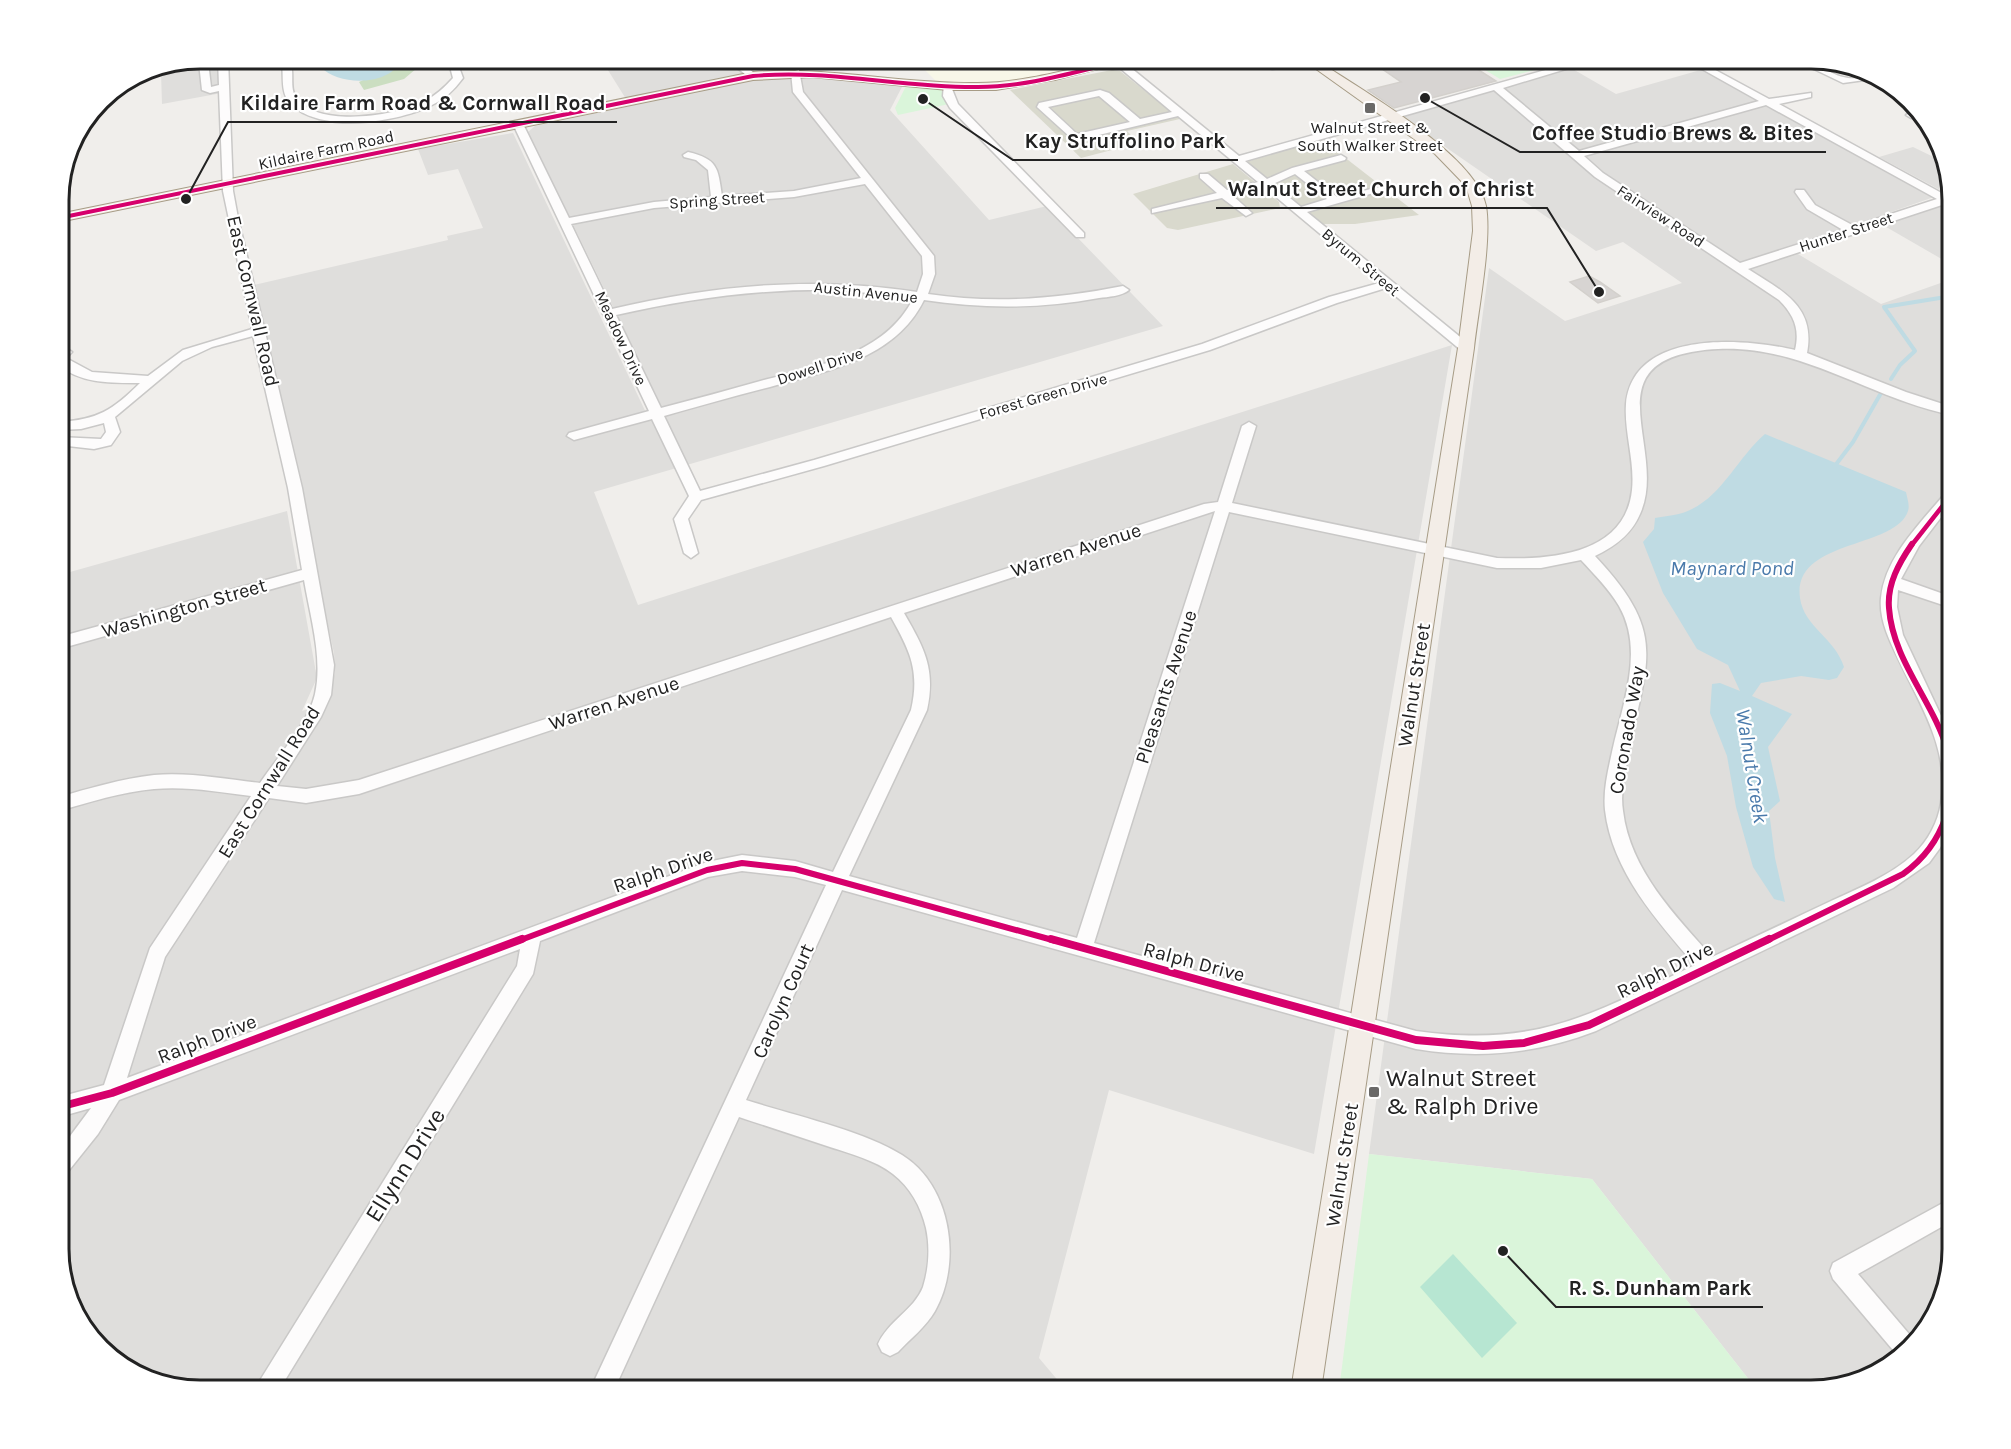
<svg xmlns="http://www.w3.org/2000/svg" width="2011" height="1449" viewBox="0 0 2011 1449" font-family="Karla,sans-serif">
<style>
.residential{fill:#dfdedc}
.commercial{fill:#f1e3e1}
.education{fill:#f8f7e8}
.construction{fill:#d9d9cd}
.forest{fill:#cbdec1}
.park{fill:#daf5da}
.pitch{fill:#b7e6d2}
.parking{fill:#e0dfde}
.water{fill:#bfdbe3}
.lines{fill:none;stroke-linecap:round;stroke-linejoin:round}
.stream{stroke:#bfdbe3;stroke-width:4}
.building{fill:#d7d4d2;stroke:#d3d0cc;stroke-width:1.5}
.minor-casing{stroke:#c9c8c7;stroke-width:3}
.major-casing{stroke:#a79c86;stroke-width:2}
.minor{fill:#fdfcfc;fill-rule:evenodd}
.major{fill:#f3ede7;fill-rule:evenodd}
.cycleway-far3-casing{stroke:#fff;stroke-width:6}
.cycleway-far2-casing{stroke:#fff;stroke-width:8}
.cycleway-far1-casing{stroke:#fff;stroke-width:10}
.cycleway-casing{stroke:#fff;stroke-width:11}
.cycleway-far3{stroke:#d6006c;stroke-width:4}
.cycleway-far2{stroke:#d6006c;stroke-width:4.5}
.cycleway-far1{stroke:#d6006c;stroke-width:6}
.cycleway{stroke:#d6006c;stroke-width:8}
.poi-dot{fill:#6a6968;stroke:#fff;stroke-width:2}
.labels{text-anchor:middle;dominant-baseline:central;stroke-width:4.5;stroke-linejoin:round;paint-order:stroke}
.far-poi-label{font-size:16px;fill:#222;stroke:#fff}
.far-street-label{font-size:16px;fill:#222;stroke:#fff}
.street-label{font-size:20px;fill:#222;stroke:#fff}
.water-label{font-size:21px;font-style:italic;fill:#4a7aab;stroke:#fff}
.near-poi-label{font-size:24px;fill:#222;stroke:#fff;text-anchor:start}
.near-street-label{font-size:24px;fill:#222;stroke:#fff}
.rim{fill:none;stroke:#222;stroke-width:3}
.leader{fill:none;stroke:#222;stroke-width:2}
.callout-dot{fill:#222;stroke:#fff;stroke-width:2}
.callout-label{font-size:21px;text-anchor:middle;font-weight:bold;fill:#222;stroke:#fff;stroke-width:4.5;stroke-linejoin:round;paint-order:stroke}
</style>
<rect width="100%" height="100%" fill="#f0eeeb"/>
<g class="residential">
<polygon points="200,59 217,59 222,93 162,104 161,72 134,77 146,69"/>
<polygon points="601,59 819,59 827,67 768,69 626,99"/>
<polygon points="1571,68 1616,94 1704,69 1934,197 1788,248 1881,304 1952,279 1952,1249 1923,1335 1874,1376 1811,1390 1757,1390 1592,1179 1369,1154 1489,268 1565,321 1682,283 1623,242 1596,251 1402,117"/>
<polygon points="812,75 904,83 890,110 989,220 1047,206 1163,326 594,492 638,605 1452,345 1314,1154 1109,1090 1039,1358 1066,1390 200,1390 114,1361 77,1319 59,1258 59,470 65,469 70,572 287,511 317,678 302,711 326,703 335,673 334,653 254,285 448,240 447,236 483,228 458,169 428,175 418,149 513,133 649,419 665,414 528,132 535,126 749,81"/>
<polygon points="1913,147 1944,162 1951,192 1942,191 1879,157"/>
<polygon points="1947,204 1952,206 1952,265 1881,224"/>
</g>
<polygon class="commercial" points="69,179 69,216 59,218 59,190 61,181"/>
<polygon class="education" points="914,59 1130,59 1016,84 939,84"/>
<g class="construction">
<polygon points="1112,70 1120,71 1180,119 1127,131 1139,143 1081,158 1010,90"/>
<polygon points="1321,139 1419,215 1355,224 1320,224 1246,162"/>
<polygon points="1233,164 1279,202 1280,208 1178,230 1167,228 1133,194"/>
</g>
<polygon class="forest" points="399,59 418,59 417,68 404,79 364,90 359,82 400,62"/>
<g class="park">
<polygon points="1467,59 1577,59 1500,79"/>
<polygon points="907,84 940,88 949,104 898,115 895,108"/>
<polygon points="1369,1154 1592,1179 1757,1390 1339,1390"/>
</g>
<polygon class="pitch" points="1453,1254 1517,1323 1482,1358 1420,1287"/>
<polygon class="parking" points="1247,59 1257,59 1266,64 1265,61 1274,59 1294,59 1297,61 1293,62 1296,65 1272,71 1268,68 1256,70 1252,67 1256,65 1250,65 1243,60"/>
<g class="water">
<path d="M351 59H399L400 62C388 86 338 86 321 67V65Z"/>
<path d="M1765 434 1906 492C1907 498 1910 505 1908 511 1896 549 1792 539 1800 598 1804 627 1835 638 1844 667L1837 678 1829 680 1801 676 1761 683 1752 696 1792 714 1768 747 1780 801 1769 811 1775 858 1785 902 1774 899 1753 867 1736 807 1727 756 1710 713 1712 684 1720 683 1740 691 1728 665 1697 649 1663 593 1643 542 1654 529 1655 518C1667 516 1681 515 1692 509 1723 494 1739 456 1765 434Z"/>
</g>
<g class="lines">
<g class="stream">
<polyline points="1891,379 1900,365 1915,351 1884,307 1952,296"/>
<polyline points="1834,467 1853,442 1881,393"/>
</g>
</g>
<g class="building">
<polygon points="1366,58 1460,58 1496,81 1394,108 1368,90 1401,82"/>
<polygon points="1589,276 1600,282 1620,296 1598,303 1570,282"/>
</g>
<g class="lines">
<defs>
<g id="minor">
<path d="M200 58 212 59 208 62 211 87 219 85 218 59H228L233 191 238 218 302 488 334 665 331 695 321 717 277 786 306 789 359 780 1204 504 1218 502 1242 426 1249 422 1256 426 1232 503 1497 558C1548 560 1625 556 1632 490 1635 461 1624 433 1626 404 1633 329 1744 338 1795 350 1800 329 1794 315 1779 300L1595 177 1494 90 1245 161 1267 179 1292 168 1341 155 1346 158 1345 160 1304 171 1337 197 1384 186V190L1307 212 1470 345V351H1462L1386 288 1337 303 1210 350 824 466 701 500 688 519 698 553 691 558 684 553 674 519 689 496 652 419 574 440 567 436 569 433 649 411 513 124 514 122 523 124 569 218 654 202 711 197 708 170 696 160 684 157 683 155 688 152C718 159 718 168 722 196L794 191 861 178 793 92 791 72 799 70 803 92 934 256 935 274 928 294C994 304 1057 299 1123 286L1129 290C1122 296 1108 297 1099 298 1040 309 983 309 924 300 895 359 827 371 770 387 735 396 699 406 664 416L700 491 814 460 1202 344 1329 297 1379 283 1264 187 1232 195 1252 213 1246 216 1222 198 1152 213V209L1217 193 1200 178V174H1208L1227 190 1258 182 1178 116 1082 139 1085 143 1080 146 1037 107 1039 103 1100 90 1109 93 1140 119 1172 112 1114 63V59H1120L1239 156 1585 59H1599L1503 88 1579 151 1759 101 1684 59H1695L1769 99 1811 93V97L1779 104 1947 196 1951 195 1952 206 1945 204 1748 269C1782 291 1816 306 1807 353L1906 392 1952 407V415C1871 399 1804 345 1718 349 1584 356 1670 448 1640 514 1631 535 1614 547 1595 556 1668 634 1647 658 1629 752 1625 772 1620 792 1623 811 1630 870 1675 915 1712 957 1751 939 1791 920 1831 901 1859 888 1890 876 1914 854 1928 841 1938 822 1941 803 1950 749 1920 705 1898 658 1889 640 1879 619 1881 598 1885 556 1922 522 1947 491L1952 489V503L1919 546 1901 579 1952 597V608L1898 590 1897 607 1903 635 1952 739V824L1940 848 1929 863 1893 888 1596 1031C1536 1054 1479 1059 1416 1049L842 890 746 1100C792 1115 862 1130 902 1155 952 1186 962 1263 935 1311 926 1327 910 1339 898 1352L890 1356 882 1352 878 1344C888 1321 914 1310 923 1287 929 1268 930 1246 926 1228 921 1207 910 1187 893 1174 875 1160 851 1154 830 1147 800 1137 769 1127 739 1117L614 1390H590L826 885 795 877 742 871 708 877 540 941 533 974 279 1390H254L517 966 520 949 119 1100 98 1134 66 1174 59 1178V1151L91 1108 59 1117V1097L104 1085 150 948 251 796C219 792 186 786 154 789 121 792 90 802 59 811V797C90 788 121 779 154 775 189 772 225 779 260 783 276 759 309 722 315 694 323 657 310 616 304 580L59 649V637L302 570 288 488 253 336 212 347 182 361 115 417 120 432 111 445 94 449 59 445V437L101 439 106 432 104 423 81 429 59 430V422C97 420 113 410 140 383 113 383 80 384 59 365V343L72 352 66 358 92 372 148 376 183 350 252 329 223 191 219 91 210 93 202 90 199 63 165 69 160 66ZM1099 96 1130 122 1077 134 1048 107ZM1766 105 1937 199 1854 226 1815 205 1804 190H1796L1795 192 1807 209 1843 230 1740 263 1603 173 1584 156ZM1295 174 1327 199 1301 207 1273 184ZM865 184 922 256 923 274 917 292C813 276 714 285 612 309L571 224 654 208 794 197ZM844 290 913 299C885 354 818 366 764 380 729 390 695 399 661 408L616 315C691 298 766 288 844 290ZM1215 511 1077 938 849 876 927 710C936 669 924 648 904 613ZM1229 512 1497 568H1541L1581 560C1595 575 1609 589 1619 606 1645 651 1622 705 1612 752 1608 771 1603 790 1605 810 1612 871 1657 921 1695 965 1590 1015 1537 1048 1416 1031L1094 943ZM891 617C910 651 920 671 911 710L833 872 795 861 742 855 707 862 127 1078 165 957 269 798 306 803 359 794Z"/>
<path d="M281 59H289C296 71 288 88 297 99 320 128 396 116 425 101 436 95 445 87 453 78L448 59H456L463 78C454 90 445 99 432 105 398 123 318 134 290 103 279 91 285 72 281 59Z"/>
<polygon points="726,59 736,59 758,76 750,78"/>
<path d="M1793 59C1814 57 1828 76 1848 78 1857 79 1863 76 1872 79L1843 83Z"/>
<polygon points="944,84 950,84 958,104 1084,233 1084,237 1076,237 950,108 943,96"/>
<polygon points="1916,111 1920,116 1911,118 1906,115"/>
<polygon points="1952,1198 1952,1221 1858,1274 1915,1341 1898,1356 1833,1279 1830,1271 1833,1263"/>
</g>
<g id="major">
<path d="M1117 59H1137L1055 80 996 90H948L811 77 753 80 59 222V214L753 72C829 66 901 84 977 83 1025 83 1070 68 1117 59Z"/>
<path d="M1302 59H1315C1358 88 1477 155 1486 206 1492 241 1478 311 1474 348L1321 1390H1291L1458 348 1473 231 1472 206 1466 186 1435 154Z"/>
</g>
</defs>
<use href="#minor" class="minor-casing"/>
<use href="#major" class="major-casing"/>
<use href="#minor" class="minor"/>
<use href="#major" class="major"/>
<defs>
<path id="cycleway-far3" d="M59 218 753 76C829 69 902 88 978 87 1030 87 1080 70 1131 59"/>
<polyline id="cycleway-far2" points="1911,546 1952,494"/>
<g id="cycleway-far1">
<polyline points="518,941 707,870 742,863 795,869 1056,941"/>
<path d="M1766 941 1903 874C1924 859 1938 840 1946 816 1974 734 1894 682 1889 608 1887 584 1899 563 1912 544"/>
</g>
<g id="cycleway">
<polyline points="1051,939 1416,1040 1483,1046 1524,1043 1589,1025 1769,939"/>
<polyline points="59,1107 112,1093 522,939"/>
</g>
</defs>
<use href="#cycleway-far3" class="cycleway-far3-casing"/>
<use href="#cycleway-far2" class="cycleway-far2-casing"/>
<use href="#cycleway-far1" class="cycleway-far1-casing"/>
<use href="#cycleway" class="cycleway-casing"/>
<use href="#cycleway-far3" class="cycleway-far3"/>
<use href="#cycleway-far2" class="cycleway-far2"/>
<use href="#cycleway-far1" class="cycleway-far1"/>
<use href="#cycleway" class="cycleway"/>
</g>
<g class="poi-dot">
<rect x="1364" y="102" width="12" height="12" rx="3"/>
<rect x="1368" y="1086" width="12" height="12" rx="3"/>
</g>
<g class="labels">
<g class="far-poi-label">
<text x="1370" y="127">Walnut Street &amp;<tspan x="1370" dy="18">South Walker Street</tspan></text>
</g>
<g class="far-street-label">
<text transform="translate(326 150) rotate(-12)">Kildaire Farm Road</text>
<text transform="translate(717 200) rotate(-4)">Spring Street</text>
<text transform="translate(1661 216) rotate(33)">Fairview Road</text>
<text transform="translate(1846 232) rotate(-18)">Hunter Street</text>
<text transform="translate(1361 262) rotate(40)">Byrum Street</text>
<text transform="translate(866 292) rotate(6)">Austin Avenue</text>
<text transform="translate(621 338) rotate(65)">Meadow Drive</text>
<text transform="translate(820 366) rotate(-18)">Dowell Drive</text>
<text transform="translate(1043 396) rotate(-16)">Forest Green Drive</text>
</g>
<g class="street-label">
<text transform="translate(253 301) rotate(77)">East Cornwall Road</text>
<text transform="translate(1076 550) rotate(-18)">Warren Avenue</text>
<text transform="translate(184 608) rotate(-16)">Washington Street</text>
<text transform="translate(1414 685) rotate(-81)">Walnut Street</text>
<text transform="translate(1166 687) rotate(-72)">Pleasants Avenue</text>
<text transform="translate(614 703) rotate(-18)">Warren Avenue</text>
<text transform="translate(1627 730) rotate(-80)">Coronado Way</text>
<text transform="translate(269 782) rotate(-58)">East Cornwall Road</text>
<text transform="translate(663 870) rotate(-19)">Ralph Drive</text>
<text transform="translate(1194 962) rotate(15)">Ralph Drive</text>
<text transform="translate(1665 970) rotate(-26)">Ralph Drive</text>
<text transform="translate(783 1001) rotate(-66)">Carolyn Court</text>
<text transform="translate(207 1039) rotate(-21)">Ralph Drive</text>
<text transform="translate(1342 1165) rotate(-81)">Walnut Street</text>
</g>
<g class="water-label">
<text x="1732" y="568">Maynard Pond</text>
<text transform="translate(1752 766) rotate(81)">Walnut Creek</text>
</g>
<g class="near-poi-label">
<text x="1386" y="1078">Walnut Street<tspan x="1386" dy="28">&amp; Ralph Drive</tspan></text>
</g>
<g class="near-street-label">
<text transform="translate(405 1165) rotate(-58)">Ellynn Drive</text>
</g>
</g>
<path d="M0 0H2011V1449H0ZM200 69H1811A131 131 0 0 1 1942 200V1249A131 131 0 0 1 1811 1380H200A131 131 0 0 1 69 1249V200A131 131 0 0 1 200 69Z" fill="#fff" fill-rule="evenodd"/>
<path class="rim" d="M200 69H1811A131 131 0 0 1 1942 200V1249A131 131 0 0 1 1811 1380H200A131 131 0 0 1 69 1249V200A131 131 0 0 1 200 69Z"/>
<path class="leader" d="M186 199L228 122H617M1425 98L1520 152H1826M923 99L1013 160H1238M1599 292L1547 208H1216M1503 1251L1556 1307H1763"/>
<g class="callout-dot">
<circle cx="186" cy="199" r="6"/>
<circle cx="1425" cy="98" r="6"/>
<circle cx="923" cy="99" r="6"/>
<circle cx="1599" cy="292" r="6"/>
<circle cx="1503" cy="1251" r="6"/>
</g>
<g class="callout-label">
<text x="423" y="110">Kildaire Farm Road &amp; Cornwall Road</text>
<text x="1673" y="140">Coffee Studio Brews &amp; Bites</text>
<text x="1125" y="148">Kay Struffolino Park</text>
<text x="1381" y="196">Walnut Street Church of Christ</text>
<text x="1660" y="1295">R. S. Dunham Park</text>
</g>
</svg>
